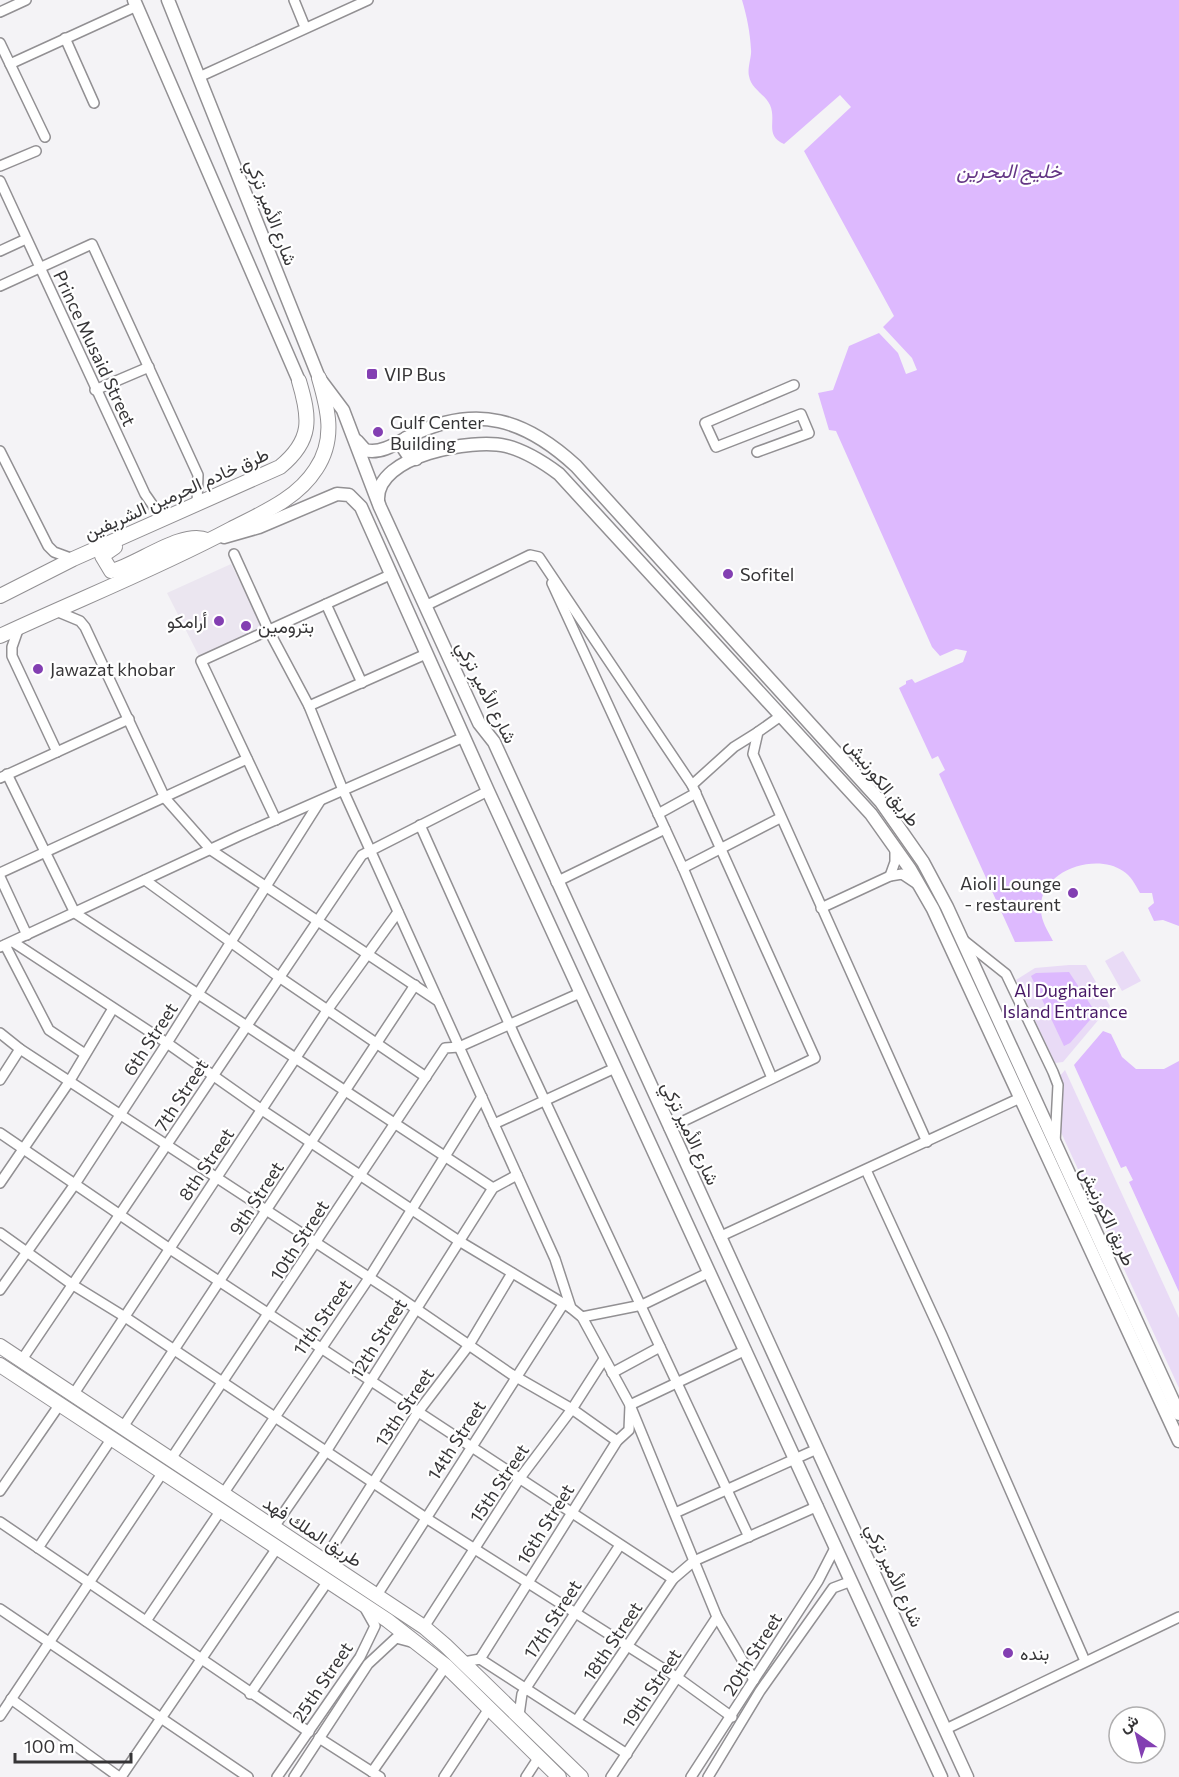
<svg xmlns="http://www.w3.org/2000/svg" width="1179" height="1777" viewBox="0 0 1179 1777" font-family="Commissioner,Vazirmatn,sans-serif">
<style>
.built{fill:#ebe6f0}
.green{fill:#e9dbf6}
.water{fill:#ddb9fe}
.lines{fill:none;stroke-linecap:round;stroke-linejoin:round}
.minor-casing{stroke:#929093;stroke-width:12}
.major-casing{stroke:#929093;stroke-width:15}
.highway-casing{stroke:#929093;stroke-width:16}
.minor{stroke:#fff;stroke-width:9}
.major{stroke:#fff;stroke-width:12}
.highway{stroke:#fff;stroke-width:14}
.poi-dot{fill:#833fb2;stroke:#fff;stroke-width:2}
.labels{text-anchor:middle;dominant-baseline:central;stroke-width:4.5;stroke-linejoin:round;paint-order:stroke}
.street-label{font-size:18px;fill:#363537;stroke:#fff}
.poi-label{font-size:18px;fill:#363537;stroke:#fff;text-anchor:start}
.park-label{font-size:18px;fill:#461765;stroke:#fff}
.water-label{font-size:20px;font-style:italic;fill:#643685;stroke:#fff}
</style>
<rect width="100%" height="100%" fill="#f4f3f6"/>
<polygon class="built" points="231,564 264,630 200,658 167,593"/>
<g class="green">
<polygon points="1123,951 1141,981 1122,991 1105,961"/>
<polygon points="1069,965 1086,965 1110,1006 1063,1062 1055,1063 1016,980 1035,968"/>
<polygon points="1065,1070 1179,1318 1179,1388 1059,1128 1059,1077"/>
</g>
<g class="water">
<path d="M742 0H1179V926L1163 920 1154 921 1148 908 1154 903 1152 893H1140C1135 884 1131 876 1123 871 1095 852 1038 871 1041 910 1041 921 1048 931 1053 941L1015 942 939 774 945 770 938 756 932 759 899 688 906 684V681L912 679 915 683 963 662 967 651 956 649 940 656 932 647 836 431 829 430 818 393 833 390 849 346 879 333 898 353 906 374 917 370 912 358 883 327 894 316 804 151 851 107 840 95 784 144C764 135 777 121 770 105 765 94 751 89 749 76 747 68 752 56 751 50 750 32 747 17 742 0Z"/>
<polygon points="1069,972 1096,1013 1070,1043 1064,1046 1031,976 1036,973"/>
<polygon points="1103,1031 1111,1034 1122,1057 1136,1069 1164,1069 1179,1061 1179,1292 1129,1182 1133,1180 1126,1166 1121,1168 1074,1065"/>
</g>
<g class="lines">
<defs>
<g id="minor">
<polyline points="294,0 305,27"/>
<polyline points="0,12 26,0"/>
<polyline points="65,38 94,103"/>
<polyline points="0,43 45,137"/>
<polyline points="10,64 137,6"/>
<polyline points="199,77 368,0"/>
<polyline points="0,166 36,151"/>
<polyline points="0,181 145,494 154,507 173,515"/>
<polyline points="0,251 26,239"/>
<polyline points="0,286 92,244 198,475 197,505"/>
<polyline points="95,390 149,367"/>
<polyline points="0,451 48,546 54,552 73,559"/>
<polyline points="757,452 809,433 801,414 716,447 705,423 794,385"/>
<polyline points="234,554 269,631 309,706 343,790 555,1259 571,1308 582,1317 630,1405 717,1617 754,1680"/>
<polyline points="552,583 683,868 772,1078"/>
<polyline points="326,604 362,683"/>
<polyline points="425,606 530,555 539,557 692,785 815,1058 669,1128"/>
<polyline points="56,611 80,621 85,627 165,798 211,850 438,1001"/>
<polyline points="19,627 12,647 12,656 57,752"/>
<polyline points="309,706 426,654"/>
<polyline points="782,715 758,732 753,754 927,1142"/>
<polyline points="7,774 75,913 493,1188"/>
<polyline points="0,778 129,719"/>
<polyline points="692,785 734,747 758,732"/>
<polyline points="658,814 696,793"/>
<polyline points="276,820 201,661 392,574"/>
<polyline points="420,825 516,1039 749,1537"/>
<polyline points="683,868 780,818"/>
<polyline points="0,873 247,759"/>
<polyline points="890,876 895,862 895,848"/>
<polyline points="0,877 27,935"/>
<polyline points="145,880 279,977 426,1077"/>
<polyline points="556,882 665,829"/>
<polyline points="821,908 890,876 902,874 917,884"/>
<polyline points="962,939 1006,974 1053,1072 1058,1085 1055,1143"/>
<polyline points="13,942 167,1043 262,1110 459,1241 571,1308"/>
<polyline points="5,945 49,1030 85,1054"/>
<polyline points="0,947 239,836 464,737"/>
<polyline points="0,1033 20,1049 393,1293 511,1374 572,1409 617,1441"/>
<polyline points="0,1080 20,1049"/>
<polyline points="494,1124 615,1068"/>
<polyline points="0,1133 170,1249 673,1579 694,1561 818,1506"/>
<polyline points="866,1170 942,1335 1085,1661"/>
<polyline points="0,1183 69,1082 112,1010"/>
<polyline points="0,1233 73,1285 125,1317 426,1518 678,1678 732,1717"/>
<polyline points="719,1237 1020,1098"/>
<polyline points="0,1290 75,1184 167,1043 320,801"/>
<polyline points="582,1317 642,1305 710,1272"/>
<polyline points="21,1361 362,855 488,791"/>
<polyline points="612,1373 660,1347"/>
<polyline points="73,1395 328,1009 398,912"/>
<polyline points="123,1427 415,985"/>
<polyline points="171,1459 445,1048 459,1047 580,993"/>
<polyline points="0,1491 60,1404"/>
<polyline points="223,1494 369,1278 482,1097"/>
<polyline points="675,1513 817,1449"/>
<polyline points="0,1522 309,1732"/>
<polyline points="274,1527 327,1450 493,1188 517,1175"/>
<polyline points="38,1548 112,1438"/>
<polyline points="324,1560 418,1412 469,1345 512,1273"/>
<polyline points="377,1595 564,1303"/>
<polyline points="0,1609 248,1777"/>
<polyline points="146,1621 221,1510"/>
<polyline points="424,1627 520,1478 572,1409 604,1359"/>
<polyline points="480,1659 617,1441 629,1430 630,1405 746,1350"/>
<polyline points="464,1662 480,1659 627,1754"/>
<polyline points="250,1694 328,1581"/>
<polyline points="11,1699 119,1777"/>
<polyline points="519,1715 522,1694 620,1545"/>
<polyline points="0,1716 163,1472"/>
<polyline points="577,1720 673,1579"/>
<polyline points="946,1729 1179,1617"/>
<polyline points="319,1738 380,1777"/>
<polyline points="372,1772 446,1666"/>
<polyline points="121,1777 277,1548"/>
<polyline points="277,1777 360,1657 375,1626 366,1610"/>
<polyline points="294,1777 368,1664 396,1638 411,1642"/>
<polyline points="444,1777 490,1707"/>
<polyline points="526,1777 539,1757"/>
<polyline points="611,1777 717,1617"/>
<polyline points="691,1777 818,1581 836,1546"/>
<polyline points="708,1777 760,1691 833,1588 849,1582"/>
</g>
<g id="major">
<polyline points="134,0 299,381"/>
<polyline points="168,0 319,378 343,410 380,507 479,723 494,742 967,1777"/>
<polyline points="406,438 402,446 408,455 416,459"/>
<path d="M357 441 365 450C380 455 399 442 412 435 477 404 525 419 576 466L881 802 923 862 947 907 1179 1414"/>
<path d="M378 500C376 455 473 438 506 446 526 451 543 462 559 474L871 814 910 869 933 909 1179 1441"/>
<polyline points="224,537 259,527 337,494 349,495 361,507 488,791 941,1777"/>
</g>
<g id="highway">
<path d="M115 547 102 556 111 571C136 566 182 529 207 540"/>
<path d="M0 596 73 559 280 467C313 440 310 418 299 381"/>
<path d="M0 636C77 600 156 569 231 529 262 513 297 499 316 469 336 439 328 409 319 378"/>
<polyline points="0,1346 424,1627 445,1645 581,1777"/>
<polyline points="0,1365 387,1620 446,1666 559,1777"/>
</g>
</defs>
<use href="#minor" class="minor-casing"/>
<use href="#major" class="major-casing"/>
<use href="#highway" class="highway-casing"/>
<use href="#minor" class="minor"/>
<use href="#major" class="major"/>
<use href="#highway" class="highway"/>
</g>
<g class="poi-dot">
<rect x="366" y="368" width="12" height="12" rx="3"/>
<circle cx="378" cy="432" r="6"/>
<circle cx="728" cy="574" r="6"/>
<circle cx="219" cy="621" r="6"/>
<circle cx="246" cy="626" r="6"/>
<circle cx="38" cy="669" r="6"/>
<circle cx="1073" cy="893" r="6"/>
<circle cx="1008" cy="1653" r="6"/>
</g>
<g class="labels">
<g class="street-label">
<text transform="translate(272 212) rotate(69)">شارع الأمير تركي</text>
<text transform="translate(95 348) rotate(65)">Prince Musaid Street</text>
<text transform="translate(176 493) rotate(-24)">طرق خادم الحرمين الشريفين</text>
<text transform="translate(487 692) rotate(63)">شارع الأمير تركي</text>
<text transform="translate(883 782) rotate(51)">طريق الكورنيش</text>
<text transform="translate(150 1039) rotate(-57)">6th Street</text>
<text transform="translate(181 1095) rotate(-57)">7th Street</text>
<text transform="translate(691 1133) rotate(65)">شارع الأمير تركي</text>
<text transform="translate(206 1164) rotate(-56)">8th Street</text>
<text transform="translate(256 1198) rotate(-57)">9th Street</text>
<text transform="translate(1108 1216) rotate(65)">طريق الكورنيش</text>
<text transform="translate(299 1240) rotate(-57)">10th Street</text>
<text transform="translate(322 1317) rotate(-55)">11th Street</text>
<text transform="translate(378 1338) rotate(-58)">12th Street</text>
<text transform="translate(404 1407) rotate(-56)">13th Street</text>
<text transform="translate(456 1440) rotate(-57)">14th Street</text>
<text transform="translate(499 1483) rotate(-56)">15th Street</text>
<text transform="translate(545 1524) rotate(-58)">16th Street</text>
<text transform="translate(313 1531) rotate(33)">طريق الملك فهد</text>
<text transform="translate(895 1575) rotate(65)">شارع الأمير تركي</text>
<text transform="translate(552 1619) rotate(-57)">17th Street</text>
<text transform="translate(612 1641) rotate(-56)">18th Street</text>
<text transform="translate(752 1654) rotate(-58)">20th Street</text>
<text transform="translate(322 1682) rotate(-56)">25th Street</text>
<text transform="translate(651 1688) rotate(-56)">19th Street</text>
</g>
<g class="poi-label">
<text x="384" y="374">VIP Bus</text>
<text x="390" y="422">Gulf Center<tspan x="390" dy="21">Building</tspan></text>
<text x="740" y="574">Sofitel</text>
<text x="207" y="621" text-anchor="end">أرامكو</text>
<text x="258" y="626">بترومين</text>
<text x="50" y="669">Jawazat khobar</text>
<text x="1061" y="883" text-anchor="end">Aioli Lounge<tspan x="1061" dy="21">- restaurent</tspan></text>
<text x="1020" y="1653">بنده</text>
</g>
<g class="park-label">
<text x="1065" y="990">Al Dughaiter<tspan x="1065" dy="21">Island Entrance</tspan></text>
</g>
<g class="water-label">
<text x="1009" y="170">خليج البحرين</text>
</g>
</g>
<g transform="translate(1137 1735) rotate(325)"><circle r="28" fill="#ffffff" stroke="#afaeaf" stroke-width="1.5"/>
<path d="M0-4.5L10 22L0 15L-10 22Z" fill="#833fb2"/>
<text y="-9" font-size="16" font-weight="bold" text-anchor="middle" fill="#363537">ش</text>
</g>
<path d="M15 1753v9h116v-9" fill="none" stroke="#363537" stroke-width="3"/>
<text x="24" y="1753" font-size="18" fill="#363537" stroke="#ffffff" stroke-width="4.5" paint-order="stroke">100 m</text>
</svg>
